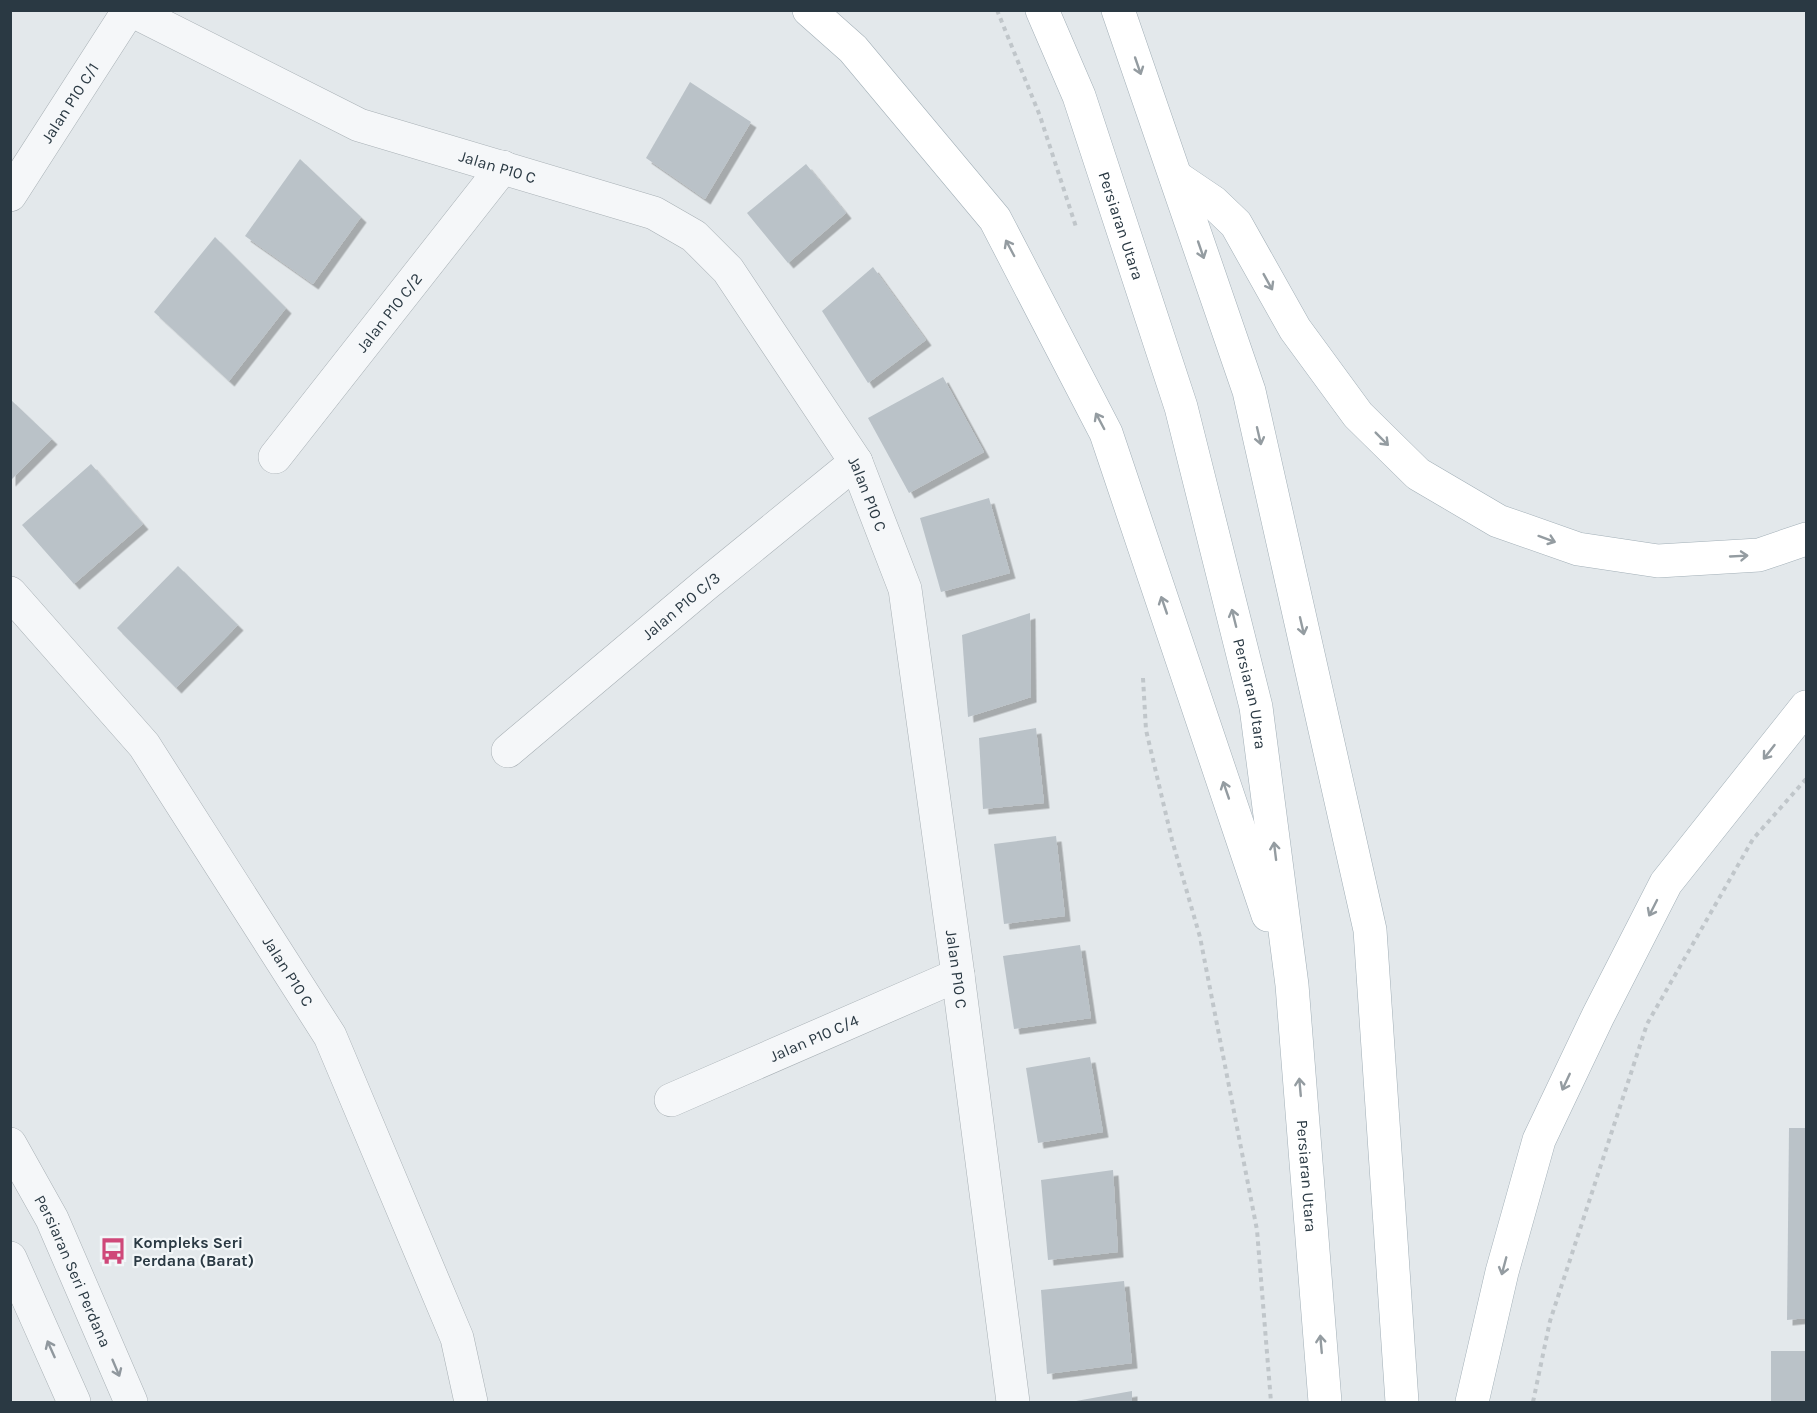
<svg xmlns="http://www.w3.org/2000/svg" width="1817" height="1413" viewBox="0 0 1817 1413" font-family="Karla,sans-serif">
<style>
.building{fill:#bac2c8;filter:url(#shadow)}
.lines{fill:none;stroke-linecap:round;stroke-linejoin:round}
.minor-casing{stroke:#a8b0b5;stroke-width:34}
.major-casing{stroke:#a2afb7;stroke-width:34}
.path{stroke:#c0c6ca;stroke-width:4;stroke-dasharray:4.5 4.5;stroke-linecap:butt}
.minor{stroke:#f5f7f9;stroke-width:33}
.major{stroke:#fff;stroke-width:33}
.oneway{stroke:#949ca1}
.oneway2{stroke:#90989e}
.labels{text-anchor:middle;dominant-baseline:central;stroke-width:4.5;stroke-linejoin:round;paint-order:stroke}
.street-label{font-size:16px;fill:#2a3943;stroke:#f2f6f8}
.poi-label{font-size:16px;font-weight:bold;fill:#2a3943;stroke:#f2f6f8;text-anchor:start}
</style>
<defs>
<filter id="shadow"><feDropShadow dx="5.5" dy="5.5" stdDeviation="0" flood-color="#0004"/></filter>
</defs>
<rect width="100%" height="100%" fill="#e3e8eb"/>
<g class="building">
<polygon points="690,82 751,122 705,199 646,158"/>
<polygon points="300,159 361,217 313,284 245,236"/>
<polygon points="806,164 846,213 788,263 747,213"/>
<polygon points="215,237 286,308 229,381 154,312"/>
<polygon points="873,267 926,340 868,383 822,311"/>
<polygon points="943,377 984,452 909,493 868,418"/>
<polygon points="10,399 52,439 10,481"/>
<polygon points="91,464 143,524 74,584 22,525"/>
<polygon points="989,498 1010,573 941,592 920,518"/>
<polygon points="178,566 238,625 176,688 117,628"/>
<polygon points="1030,613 1031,697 968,717 962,635"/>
<polygon points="1036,728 1044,803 983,809 979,738"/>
<polygon points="1056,836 1065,916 1004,924 994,844"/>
<polygon points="1080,945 1091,1018 1014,1029 1003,956"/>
<polygon points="1090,1057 1103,1132 1038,1143 1026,1068"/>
<polygon points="1789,1128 1806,1128 1806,1318 1787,1320"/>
<polygon points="1113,1170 1118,1252 1048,1260 1041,1180"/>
<polygon points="1124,1281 1132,1363 1047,1374 1041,1290"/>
<rect x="1771" y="1351" width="35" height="51"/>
<polygon points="1132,1391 1132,1402 1077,1402 1076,1401"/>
</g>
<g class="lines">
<defs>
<g id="minor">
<path id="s1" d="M131 10 359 125 654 213 694 236 728 270 856 462 905 589 958 975 1013 1402"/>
<path id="s2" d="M10 195 129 10"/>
<path id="s3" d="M275 457 503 167"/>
<path id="s4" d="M10 593 144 745 330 1036 457 1338 471 1402"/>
<path id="s5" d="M508 751 705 585 856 462"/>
<path id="s6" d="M671 1100 958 975"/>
<path id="s7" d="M10 1144 52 1219 131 1402"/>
<polyline points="10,1258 74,1402"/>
</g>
<g id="major">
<polyline points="809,10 853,49 995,219 1106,433 1268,915"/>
<path id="s8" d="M1042 10 1079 96 1181 407 1256 707 1292 985 1325 1402"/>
<polyline points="1118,10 1249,391 1370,930 1402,1402"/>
<polyline points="1176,177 1213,202 1236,224 1295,329 1358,415 1418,474 1498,521 1578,549 1658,561 1759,555 1806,539"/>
<polyline points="1472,1402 1502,1272 1539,1140 1598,1016 1666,883 1806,707"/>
</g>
</defs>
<use href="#minor" class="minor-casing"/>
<use href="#major" class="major-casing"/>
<g class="path">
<polyline points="997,10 1040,116 1076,227"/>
<polyline points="1143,678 1146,730 1172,840 1200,937 1257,1230 1271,1402"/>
<polyline points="1533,1402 1550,1321 1647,1024 1753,839 1806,779"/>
</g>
<use href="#minor" class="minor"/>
<use href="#major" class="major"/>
</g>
<defs><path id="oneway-shaft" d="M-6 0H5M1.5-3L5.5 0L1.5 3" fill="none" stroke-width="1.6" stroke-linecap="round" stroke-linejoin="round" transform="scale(1.5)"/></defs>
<g class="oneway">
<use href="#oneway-shaft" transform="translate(1138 66) rotate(71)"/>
<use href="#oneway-shaft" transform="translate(1010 248) rotate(-118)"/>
<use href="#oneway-shaft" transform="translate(1201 250) rotate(71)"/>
<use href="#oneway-shaft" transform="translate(1268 282) rotate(61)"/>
<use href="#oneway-shaft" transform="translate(1100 421) rotate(-118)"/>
<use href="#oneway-shaft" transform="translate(1259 436) rotate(77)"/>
<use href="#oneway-shaft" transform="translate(1382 439) rotate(45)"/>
<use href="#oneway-shaft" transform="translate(1547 539) rotate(20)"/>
<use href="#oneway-shaft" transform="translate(1739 556) rotate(-3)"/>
<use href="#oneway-shaft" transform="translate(1164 605) rotate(-109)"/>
<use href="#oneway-shaft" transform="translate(1234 618) rotate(-104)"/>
<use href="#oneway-shaft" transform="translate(1302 626) rotate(77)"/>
<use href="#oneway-shaft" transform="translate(1769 752) rotate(128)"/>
<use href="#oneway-shaft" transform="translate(1226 790) rotate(-109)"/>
<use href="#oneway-shaft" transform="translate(1275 851) rotate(-97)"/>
<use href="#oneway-shaft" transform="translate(1653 908) rotate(117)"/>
<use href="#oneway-shaft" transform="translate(1566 1082) rotate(115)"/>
<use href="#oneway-shaft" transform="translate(1300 1087) rotate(-95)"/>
<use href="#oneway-shaft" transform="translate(1504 1266) rotate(105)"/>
<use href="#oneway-shaft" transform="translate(1321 1344) rotate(-95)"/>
</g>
<g class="oneway2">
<use href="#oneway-shaft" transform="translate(51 1349) rotate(-114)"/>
<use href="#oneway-shaft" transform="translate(116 1368) rotate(67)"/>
</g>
<defs>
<symbol id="bus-bare" viewBox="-9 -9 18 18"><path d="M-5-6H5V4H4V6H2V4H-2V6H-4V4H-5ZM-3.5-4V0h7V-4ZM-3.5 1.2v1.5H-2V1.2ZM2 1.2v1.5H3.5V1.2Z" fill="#cf4879" stroke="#f2f6f8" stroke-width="2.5" paint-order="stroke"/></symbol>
</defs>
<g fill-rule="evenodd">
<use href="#bus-bare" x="94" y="1232" width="38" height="38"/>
</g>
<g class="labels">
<g class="street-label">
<text stroke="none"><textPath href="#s2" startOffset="110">Jalan P10 C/1</textPath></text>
<text stroke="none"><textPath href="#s1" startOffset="400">Jalan P10 C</textPath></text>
<text stroke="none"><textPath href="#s8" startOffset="230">Persiaran Utara</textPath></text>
<text stroke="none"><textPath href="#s3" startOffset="184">Jalan P10 C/2</textPath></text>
<text stroke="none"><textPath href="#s1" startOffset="922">Jalan P10 C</textPath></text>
<text stroke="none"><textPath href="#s5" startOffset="226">Jalan P10 C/3</textPath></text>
<text stroke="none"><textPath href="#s8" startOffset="716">Persiaran Utara</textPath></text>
<text stroke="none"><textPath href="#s1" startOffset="1408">Jalan P10 C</textPath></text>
<text stroke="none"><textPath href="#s4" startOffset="471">Jalan P10 C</textPath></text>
<text stroke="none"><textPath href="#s6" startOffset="156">Jalan P10 C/4</textPath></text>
<text stroke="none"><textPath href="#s8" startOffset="1202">Persiaran Utara</textPath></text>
<text stroke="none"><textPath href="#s7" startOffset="142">Persiaran Seri Perdana</textPath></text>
</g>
<g class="poi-label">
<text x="133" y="1242">Kompleks Seri<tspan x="133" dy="18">Perdana (Barat)</tspan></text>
</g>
</g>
<rect width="1817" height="1413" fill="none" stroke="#2a3943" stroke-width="24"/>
</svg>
